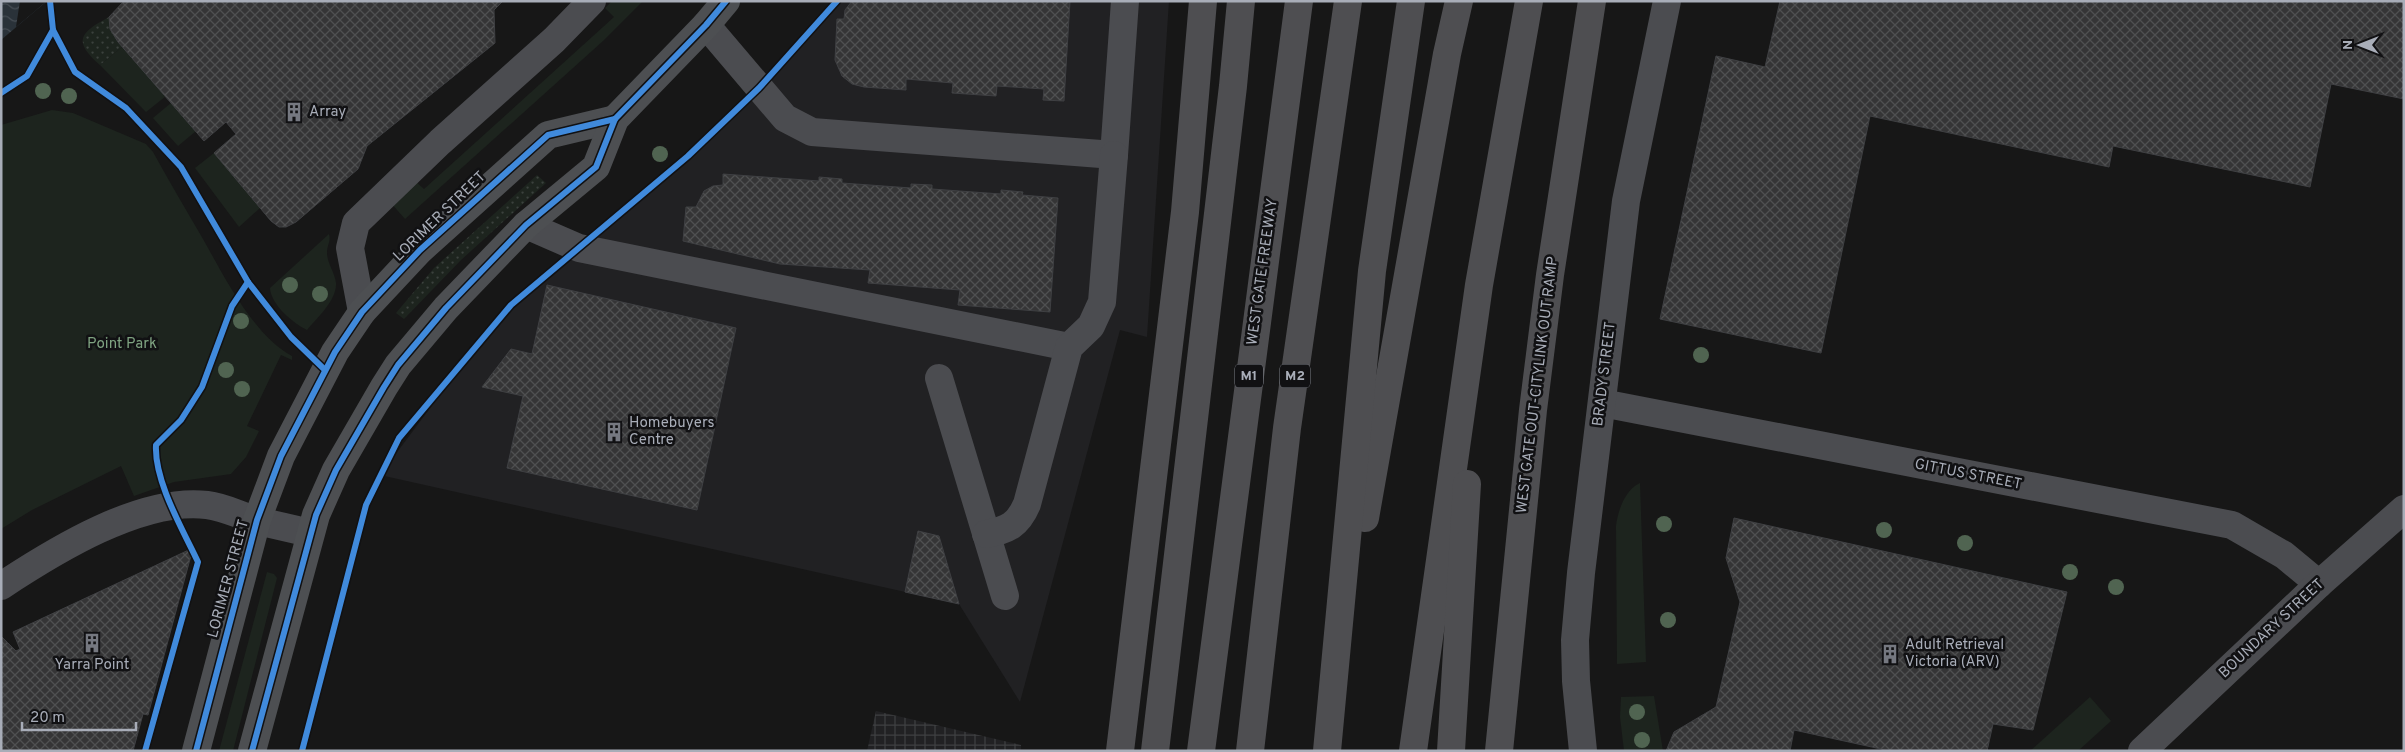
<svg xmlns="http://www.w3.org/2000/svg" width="2405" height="752" viewBox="0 0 2405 752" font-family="Overpass,sans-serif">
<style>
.built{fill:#212123}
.industrial{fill:url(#industrial-grid)}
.green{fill:#1d241e}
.garden{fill:url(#garden-dots)}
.water{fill:url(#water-waves)}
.pier{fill:#171717}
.building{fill:url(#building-cross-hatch);stroke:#3f4043}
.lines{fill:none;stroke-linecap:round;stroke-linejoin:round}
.minor{stroke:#4b4c50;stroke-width:28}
.major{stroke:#4d4f52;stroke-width:28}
.highway{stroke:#4e4e51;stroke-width:28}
.cycleway-casing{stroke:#111113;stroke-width:9}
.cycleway{stroke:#408adc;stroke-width:6}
.tree{fill:#506451}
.labels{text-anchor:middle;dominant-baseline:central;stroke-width:5;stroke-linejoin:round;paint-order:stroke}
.shield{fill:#111113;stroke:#7b7e86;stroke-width:1}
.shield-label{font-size:14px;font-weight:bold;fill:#a8adb8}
.poi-label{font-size:15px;fill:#a8adb8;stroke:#111113;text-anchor:start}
.street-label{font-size:15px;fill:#a8adb8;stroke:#111113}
.park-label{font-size:15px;fill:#7fa381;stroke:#111113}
</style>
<defs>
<pattern id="industrial-grid" width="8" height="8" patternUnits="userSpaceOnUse" patternTransform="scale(1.25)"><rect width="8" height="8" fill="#212123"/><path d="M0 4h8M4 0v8" fill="none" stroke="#3e3f41"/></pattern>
<pattern id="garden-dots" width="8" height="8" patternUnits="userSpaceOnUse" patternTransform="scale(1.25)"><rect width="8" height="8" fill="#1d241e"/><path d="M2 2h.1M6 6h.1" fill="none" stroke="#3b413d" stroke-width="1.8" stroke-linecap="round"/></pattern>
<pattern id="water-waves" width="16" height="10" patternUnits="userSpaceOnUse" patternTransform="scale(1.25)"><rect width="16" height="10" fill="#2a3239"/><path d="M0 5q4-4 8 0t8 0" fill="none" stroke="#464d54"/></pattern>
<pattern id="building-cross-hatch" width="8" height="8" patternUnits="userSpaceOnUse" patternTransform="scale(1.25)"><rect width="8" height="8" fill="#353536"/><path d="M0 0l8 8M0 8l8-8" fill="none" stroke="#4f5051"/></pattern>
</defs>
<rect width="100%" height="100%" fill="#171717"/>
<polygon class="built" points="833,1 1169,1 1147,337 1120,330 1020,702 959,604 380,475 490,328 570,261 745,105 809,36"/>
<polygon class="industrial" points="876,711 1021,745 1021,751 867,751"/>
<g class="green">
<polygon points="612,1 643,1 603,41 405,219 390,202 414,180 424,189 614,17 605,8"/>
<polygon points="122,47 166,96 146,112 100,65"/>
<polygon points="171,103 196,131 178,146 153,118"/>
<path d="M52 110 73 113 146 144 153 152C169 181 186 210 203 239 224 276 253 335 292 356V360L281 355 247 426 259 431 246 457 231 474 174 482 134 496 121 466 32 510 1 529V125Z"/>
<polygon points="214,153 260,208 239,227 195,168"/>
<path d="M329 234C331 242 327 245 327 253 327 263 335 273 336 283 337 300 317 318 307 330 293 323 271 305 270 288Z"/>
<path d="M1640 483 1646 662 1617 664 1616 526C1618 510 1625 490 1640 483Z"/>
<polygon points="267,572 274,574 277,578 233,751 219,751"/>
<polygon points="1654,696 1663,751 1624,751 1620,717 1621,697"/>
<polygon points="2090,697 2111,721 2078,751 2030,751"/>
</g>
<g class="garden">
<path d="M109 17 110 29 122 47 100 65C73 41 79 33 109 17Z"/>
<polygon points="537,175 546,183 461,260 404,319 396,313 434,268"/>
</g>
<polygon class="water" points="1,1 47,1 1,40"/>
<polygon class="pier" points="20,1 47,1 16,27"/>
<g class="building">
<polygon points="124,1 503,1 494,10 495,43 367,146 358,169 296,222 286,227 279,227 271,221 214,153 236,134 226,122 204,141 118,42 110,29 109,17"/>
<polygon points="1070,1 1064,101 1043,100 1044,89 997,86 996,96 952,93 953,83 906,79 906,90 864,87 852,84 842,76 835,60 837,19 844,19 845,10 852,1"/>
<polygon points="1780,1 2404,1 2404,99 2331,84 2310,187 2113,146 2109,167 1870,116 1821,353 1660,319 1716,56 1765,67"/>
<polygon points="723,174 819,181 819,177 842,179 842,183 911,188 911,184 932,185 932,189 1001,194 1001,190 1023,192 1022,195 1058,198 1050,312 958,305 960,290 868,283 870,270 780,264 683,241 686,207 696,207 704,191 713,186 723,185"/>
<polygon points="547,285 736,328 697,510 507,468 523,396 482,387 511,349 532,354"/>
<polygon points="1734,518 2067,592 2033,730 1993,724 1987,751 1890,751 1794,730 1790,751 1666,751 1674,732 1716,707 1740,602 1726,558"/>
<polygon points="918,531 939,536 959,604 905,592"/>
<polygon points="193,548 148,715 143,714 133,751 1,751 1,636 16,651 20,649 13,632"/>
</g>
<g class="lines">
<g class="minor">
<polyline points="706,25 785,118 812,132 1114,155 1125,1"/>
<polyline points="526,225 579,248 1069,347"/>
<polyline points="362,312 350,248 356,223 440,142 554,40 592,1"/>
<polyline points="939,378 1005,596"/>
<polyline points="1602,403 2232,525 2284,555 2319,584"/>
<path d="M986 534C1008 530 1018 525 1027 504L1069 347 1091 326 1102 302 1114 155"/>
<path d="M1 586C54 551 141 497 207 505 225 507 241 516 258 521 275 525 293 529 310 533"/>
<polyline points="1583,751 1576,681 1575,640 1581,573 1626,201 1667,1"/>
<polyline points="2142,751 2319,584 2404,509"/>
</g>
<g class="major">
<polyline points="196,751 257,520 281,456 335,352 362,312 420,250 548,135 615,119"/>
<polyline points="252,751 316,515 336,470 384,387 398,365 446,308 526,225 596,167 615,119 706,25 726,1"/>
</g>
<g class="highway">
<polyline points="1365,518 1447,54 1459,1"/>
<polyline points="1120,751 1185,212 1203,1"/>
<polyline points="1155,751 1233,86 1241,1"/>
<polyline points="1201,751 1299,1"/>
<polyline points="1250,751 1287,428 1348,1"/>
<polyline points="1327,751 1372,271 1411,1"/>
<polyline points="1413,751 1479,285 1529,1"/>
<polyline points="1451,751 1467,484"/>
<polyline points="1499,751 1533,410 1550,275 1592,1"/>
</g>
<defs>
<g id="cycleway">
<polyline points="53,30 75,72 126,108 181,167 248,282 291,337 324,369"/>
<polyline points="1,93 27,76 53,30 50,1"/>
<path d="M145 751 198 562C183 530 154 481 156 445L181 420 202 387 232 306 248 282"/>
<polyline points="196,751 257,520 281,456 335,352 362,312 420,250 548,135 615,119"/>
<polyline points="252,751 316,515 336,470 384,387 398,365 446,308 526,225 596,167 615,119 706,25 726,1"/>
<polyline points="302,751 366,505 399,438 511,305 688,156 759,88 837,1"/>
</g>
</defs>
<use href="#cycleway" class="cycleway-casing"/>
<use href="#cycleway" class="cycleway"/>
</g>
<g class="tree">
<circle cx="43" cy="91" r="8"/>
<circle cx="69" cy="96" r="8"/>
<circle cx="660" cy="154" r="8"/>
<circle cx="290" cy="285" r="8"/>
<circle cx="320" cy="294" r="8"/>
<circle cx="241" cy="321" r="8"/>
<circle cx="1701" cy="355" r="8"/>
<circle cx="226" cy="370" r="8"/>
<circle cx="242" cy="389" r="8"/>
<circle cx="1664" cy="524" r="8"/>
<circle cx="1884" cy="530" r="8"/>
<circle cx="1965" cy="543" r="8"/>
<circle cx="2070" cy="572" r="8"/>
<circle cx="2116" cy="587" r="8"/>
<circle cx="1668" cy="620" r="8"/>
<circle cx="1637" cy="712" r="8"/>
<circle cx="1642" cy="740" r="8"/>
</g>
<defs>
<symbol id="building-bare" viewBox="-9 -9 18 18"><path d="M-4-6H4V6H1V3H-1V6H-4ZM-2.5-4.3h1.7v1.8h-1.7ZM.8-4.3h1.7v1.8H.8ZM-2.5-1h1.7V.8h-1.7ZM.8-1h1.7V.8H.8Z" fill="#757880" stroke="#111113" stroke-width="2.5" paint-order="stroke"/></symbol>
</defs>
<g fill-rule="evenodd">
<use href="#building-bare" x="280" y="98" width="28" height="28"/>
<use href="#building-bare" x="600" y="418" width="28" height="28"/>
<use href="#building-bare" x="78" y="629" width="28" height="28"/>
<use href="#building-bare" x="1876" y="640" width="28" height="28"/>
</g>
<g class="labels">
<g class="shield">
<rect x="1235" y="364.5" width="28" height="23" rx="4"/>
<rect x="1280" y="364.5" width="30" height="23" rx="4"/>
</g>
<g class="shield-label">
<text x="1249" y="376">M1</text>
<text x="1295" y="376">M2</text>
</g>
<g class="poi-label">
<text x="309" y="112">Array</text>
<text x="629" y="423">Homebuyers<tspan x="629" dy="17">Centre</tspan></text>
<text x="1905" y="645">Adult Retrieval<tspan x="1905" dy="17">Victoria (ARV)</tspan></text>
<text x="92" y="665" text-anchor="middle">Yarra Point</text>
</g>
<g class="street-label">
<text transform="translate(440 217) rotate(-44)">LORIMER STREET</text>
<text transform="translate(1263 272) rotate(-82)">WEST GATE FREEWAY</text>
<text transform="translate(1605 374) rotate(-83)">BRADY STREET</text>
<text transform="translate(1538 385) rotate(-83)">WEST GATE OUT-CITYLINK OUT RAMP</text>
<text transform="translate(1968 475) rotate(11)">GITTUS STREET</text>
<text transform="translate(229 579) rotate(-75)">LORIMER STREET</text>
<text transform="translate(2272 629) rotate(-43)">BOUNDARY STREET</text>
</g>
<g class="park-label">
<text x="122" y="344">Point Park</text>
</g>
</g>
<rect width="2405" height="752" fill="none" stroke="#a8adb8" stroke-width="5"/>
<g transform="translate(2360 45) rotate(270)" stroke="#111113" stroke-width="4" paint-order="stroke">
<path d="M0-4L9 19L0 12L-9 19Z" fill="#a8adb8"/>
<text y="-8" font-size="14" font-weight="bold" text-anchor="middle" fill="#a8adb8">N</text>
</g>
<path d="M22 722v8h114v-8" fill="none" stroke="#a8adb8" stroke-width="2.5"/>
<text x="30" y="722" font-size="15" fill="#a8adb8" stroke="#111113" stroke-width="4" paint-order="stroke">20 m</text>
</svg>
